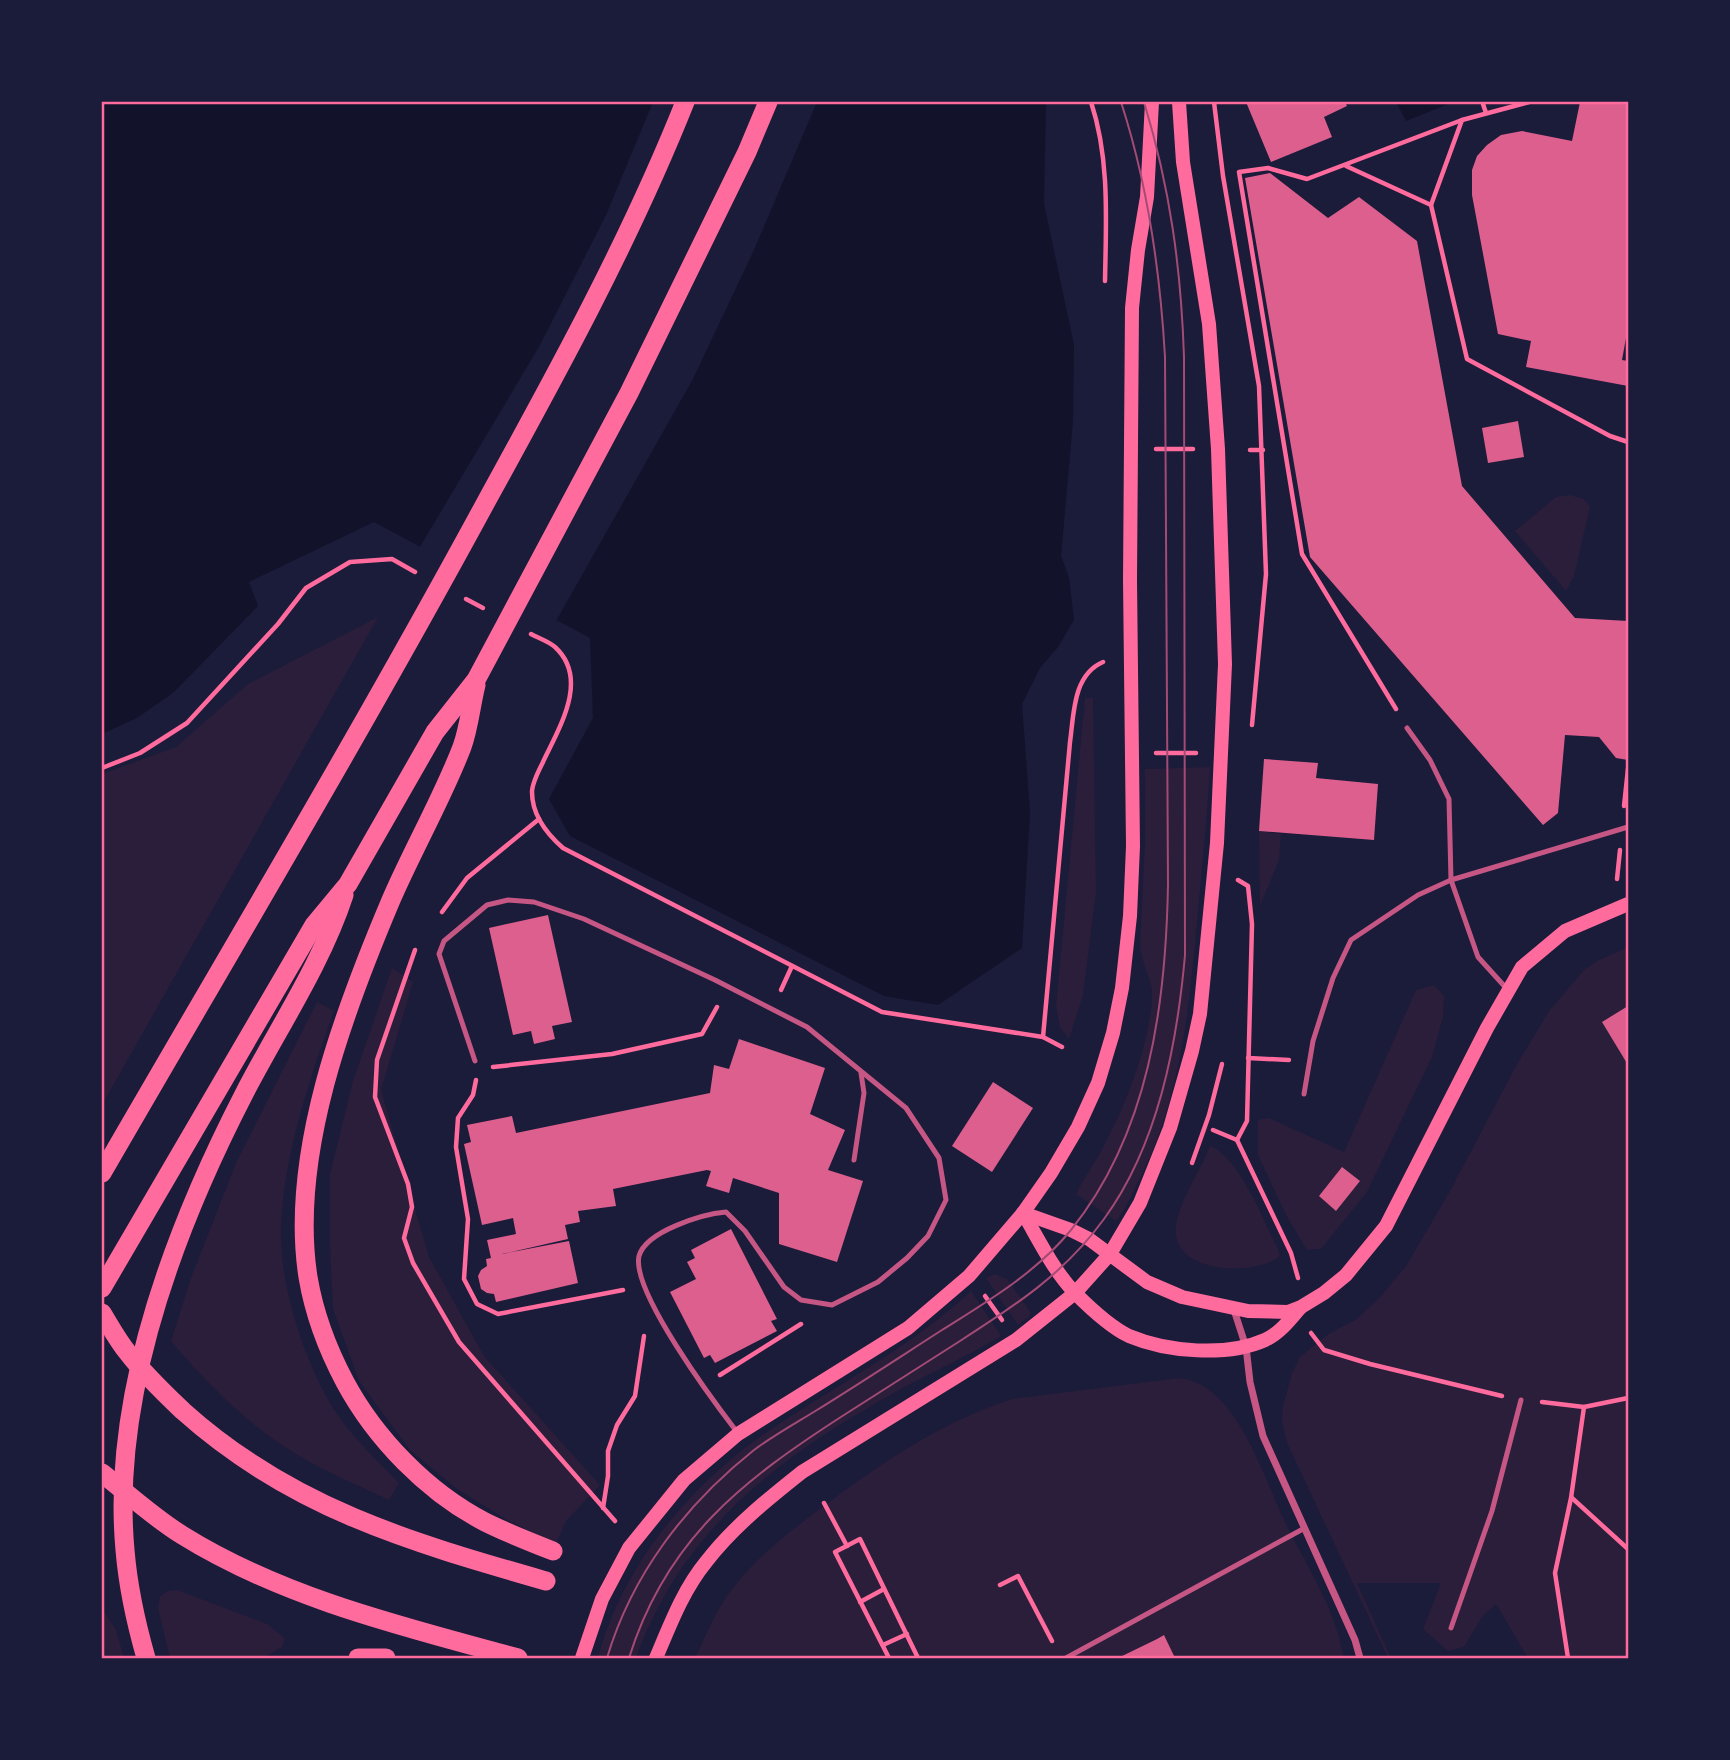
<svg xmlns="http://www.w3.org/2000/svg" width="1730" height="1760" viewBox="0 0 1730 1760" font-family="Cabin,sans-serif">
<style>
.green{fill:#2a1e3b}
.water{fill:#12122b}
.pier{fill:#1b1b3a}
.building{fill:#dd5f8e}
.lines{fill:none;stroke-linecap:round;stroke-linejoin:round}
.path{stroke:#ff6b9d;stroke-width:4.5}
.service{stroke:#c65784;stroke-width:5}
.minor{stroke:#c65784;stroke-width:7}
.secondary{stroke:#ff6b9d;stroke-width:14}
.trunk{stroke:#ff6b9d;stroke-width:19}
.tram{stroke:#a44b75;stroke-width:2}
.neatline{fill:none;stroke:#ff6b9d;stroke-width:2.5}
</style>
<rect width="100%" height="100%" fill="#1b1b3a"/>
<g class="green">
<polygon points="1570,495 1584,499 1590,507 1574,576 1566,591 1515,531 1556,497"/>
<polygon points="378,617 102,1105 102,774 176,747 248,684"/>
<polygon points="1085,698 1093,698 1096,891 1083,995 1069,1039 1060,1027 1056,1006"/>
<path d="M1210 767C1207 819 1202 870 1197 921 1189 1011 1180 1103 1137 1184 1131 1196 1125 1211 1116 1221L1076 1194C1085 1176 1097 1160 1106 1142 1127 1102 1150 1042 1152 997 1153 979 1141 964 1140 945L1145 843V769Z"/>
<polygon points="1259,831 1281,834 1279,860 1260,906"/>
<polygon points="1628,947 1628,1658 1528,1658 1496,1604 1482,1617 1464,1647 1448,1651 1423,1629 1441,1583 1357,1583 1391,1658 1388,1658 1287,1443 1282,1422 1283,1406 1292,1373 1300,1357 1327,1335 1357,1319 1380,1297 1406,1266 1450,1191 1516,1066 1549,1011 1584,970 1599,960"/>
<polygon points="392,968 413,982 381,1090 429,1257 484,1356 600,1485 566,1521 556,1544 509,1521 457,1489 410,1450 359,1381 333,1309 330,1247 330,1174 353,1081"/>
<polygon points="1434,985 1444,996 1443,1017 1432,1057 1367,1192 1321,1249 1307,1250 1287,1217 1258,1155 1258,1120 1269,1118 1344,1152 1416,990"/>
<path d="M317 1002 334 1011C309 1081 284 1154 281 1228 279 1284 305 1364 335 1411 352 1437 377 1460 399 1483L389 1500C358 1485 325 1472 296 1454 248 1425 207 1384 171 1341L191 1278 236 1163Z"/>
<path d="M1210 1146C1239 1156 1263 1220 1277 1247L1280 1256C1254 1277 1170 1274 1176 1226 1179 1201 1201 1170 1210 1146Z"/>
<polygon points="995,1274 1007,1279 1031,1313 1029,1317 1018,1325 986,1278"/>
<path d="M971 1291 1001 1336C973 1353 945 1366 916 1381 793 1447 685 1521 636 1658H598C621 1570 684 1492 757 1439 828 1389 907 1351 971 1291Z"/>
<path d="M1180 1378C1237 1385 1263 1476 1284 1520 1300 1554 1322 1587 1334 1622 1339 1634 1341 1646 1344 1658H1175L1164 1635 1118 1658H695C707 1633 718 1605 736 1584 763 1551 798 1525 832 1500 887 1459 946 1420 1012 1399Z"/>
<polygon points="177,1590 267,1624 285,1638 282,1647 262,1658 170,1658 158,1608 160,1596 168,1591"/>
<polygon points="102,1608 116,1630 124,1658 102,1658"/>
</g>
<g class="water">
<polygon points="102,102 1046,102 1044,204 1074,345 1073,421 1061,556 1069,578 1074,620 1058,647 1040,668 1022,704 1030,812 1022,948 938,1005 884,996 570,836 549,799 593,718 590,638 374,522 249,582 258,606 174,692 137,718 102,734"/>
<polygon points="1396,102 1453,102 1406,121"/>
</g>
<polygon class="pier" points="653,102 817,102 754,250 693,379 555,623 418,550 540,345 606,215"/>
<g class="building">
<polygon points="1246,102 1345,102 1347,106 1324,117 1332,137 1271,162"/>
<polygon points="1580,102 1628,102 1628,327 1622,360 1628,361 1628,386 1526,367 1531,341 1498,334 1472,195 1472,170 1477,156 1487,145 1501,135 1522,131 1572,141"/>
<polygon points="1270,173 1328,218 1359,197 1417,241 1462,486 1575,618 1628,621 1628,760 1616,758 1599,737 1565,735 1558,813 1543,825 1310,557 1245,178"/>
<polygon points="1518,421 1524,457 1488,463 1482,428"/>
<polygon points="1264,759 1318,763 1316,778 1378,784 1374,840 1259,831"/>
<polygon points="548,915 572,1022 552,1026 555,1039 534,1044 531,1031 513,1035 489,928"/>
<polygon points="1628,1006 1628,1065 1602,1022"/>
<polygon points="739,1039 825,1068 810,1114 845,1130 828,1170 863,1181 837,1262 779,1244 779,1193 733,1178 729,1193 706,1186 711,1171 707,1170 613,1189 616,1206 578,1211 580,1222 565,1225 568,1239 502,1254 569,1241 578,1283 496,1302 494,1294 487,1293 481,1289 478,1276 481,1270 487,1266 486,1259 491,1258 487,1240 516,1234 513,1218 482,1225 464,1144 471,1142 467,1125 512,1116 516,1133 710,1093 714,1065 729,1069"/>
<polygon points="993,1082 1033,1108 992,1172 952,1146"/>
<polygon points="1342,1167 1360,1181 1336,1211 1319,1196"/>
<polygon points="731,1229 777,1319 771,1321 777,1331 715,1363 710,1355 704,1358 670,1292 696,1279 687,1262 695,1258 691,1250"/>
<polygon points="1164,1635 1175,1658 1118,1658 1157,1639"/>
</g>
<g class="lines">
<g class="path">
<path d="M1091 102C1110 159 1106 221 1105 281"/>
<polyline points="1214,102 1223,176 1259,386 1266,574 1252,725"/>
<polyline points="1529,102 1462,120 1431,205 1467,359 1610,436 1628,442"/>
<polyline points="1483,104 1486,113"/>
<polyline points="1346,166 1431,205"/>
<polyline points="1156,449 1193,449"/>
<polyline points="1250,450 1263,450"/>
<polyline points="466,599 483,608"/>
<path d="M531 634C538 638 548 641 555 647 590 679 559 728 543 762 539 770 532 783 532 792 532 815 547 834 563 848L882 1012 1043 1037 1062 1047"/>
<polyline points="1396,709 1302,554 1239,172 1268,168 1307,179 1462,120"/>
<polyline points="1156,753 1196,753"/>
<polyline points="102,768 140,753 187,723 278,624 306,588 350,562 392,559 415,572"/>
<polyline points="1624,806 1628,769"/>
<polyline points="1617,879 1620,850"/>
<polyline points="442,912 467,878 539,819"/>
<polyline points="415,950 377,1060 375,1097 408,1184 412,1207 404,1238 413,1263 459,1342 615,1521"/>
<polyline points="781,990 792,966"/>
<path d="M1043 1037 1070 742C1074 713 1073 675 1103 662"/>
<polyline points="1248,1058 1289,1060"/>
<polyline points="493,1067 612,1054 702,1034 717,1007"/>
<polyline points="476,1080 473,1095 458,1118 456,1147 468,1219 464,1279 477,1304 498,1314 623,1290"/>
<polyline points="1213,1130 1237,1140 1291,1253 1298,1278"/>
<polyline points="1237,1140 1247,1121 1252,924 1248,886 1238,880"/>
<polyline points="1192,1163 1209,1115 1222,1064"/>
<polyline points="985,1296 1002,1320"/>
<polyline points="1311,1333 1324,1350 1370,1364 1502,1396"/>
<polyline points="720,1375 801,1324"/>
<polyline points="1542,1402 1584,1407 1628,1398"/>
<polyline points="1572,1498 1628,1549"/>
<polyline points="824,1503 847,1546"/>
<polyline points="603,1508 608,1476 608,1451 617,1425 635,1396 644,1336"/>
<polyline points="1000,1585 1018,1576 1052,1641"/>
<polyline points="860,1602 884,1589"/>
<polyline points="883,1645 907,1634"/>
<polyline points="889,1658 835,1552 860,1539 918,1658"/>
<polyline points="1568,1658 1555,1573 1571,1498 1584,1407"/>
</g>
<g class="service">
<polyline points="1407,728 1430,760 1449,799 1451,880 1478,957 1507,989"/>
<path d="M475 1061 439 954 444 941 487 905 508 900 534 902 584 919 715 980 807 1027 906 1108 939 1158 946 1200 928 1236 907 1258 878 1282 832 1305 801 1300 784 1287 745 1231 726 1212C703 1214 646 1231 639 1256 631 1291 714 1402 737 1432"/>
<polyline points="1304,1094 1313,1041 1333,978 1351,940 1418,895 1451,880 1628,827"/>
<polyline points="854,1160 864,1093 861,1073"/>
<polyline points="1451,1628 1492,1511 1521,1400"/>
<polyline points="1066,1658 1303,1529"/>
</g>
<polyline class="minor" points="1234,1310 1246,1347 1250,1382 1263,1436 1355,1640 1360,1658"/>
<g class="secondary">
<polyline points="1023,1213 1071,1230 1089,1239 1147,1282 1182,1297 1248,1311 1288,1312 1301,1307 1324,1293 1346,1275 1386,1226 1487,1028 1522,967 1565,931 1628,904"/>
<path d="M1023 1213C1039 1240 1053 1270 1075 1293 1090 1308 1110 1327 1129 1336 1167 1352 1227 1357 1265 1340 1279 1334 1290 1320 1300 1308"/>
<polyline points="582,1658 602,1599 629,1548 684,1480 738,1434 908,1328 969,1276 1023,1213 1051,1173 1078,1127 1098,1083 1113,1033 1122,988 1130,916 1133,846 1130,580 1132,308 1138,250 1147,197 1152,102"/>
<path d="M656 1658C670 1625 683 1590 706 1562 733 1527 768 1499 802 1472L1016 1340 1075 1293 1110 1254 1140 1203 1170 1128 1192 1051 1200 1014 1217 843 1225 664 1218 449 1209 324 1183 162 1179 102"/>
</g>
<g class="trunk">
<path d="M476 685C471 705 469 728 462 747 442 799 413 849 391 900 344 1011 289 1155 308 1277 314 1313 328 1350 345 1382 375 1438 427 1492 485 1522 507 1533 530 1542 553 1551"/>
<path d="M102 1173C231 950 363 729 486 502 558 371 630 240 685 102"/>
<polyline points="102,1288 314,925 348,884 435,732 476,680 629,393 747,152 768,102"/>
<path d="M102 1313C110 1326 118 1341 128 1353 144 1374 164 1393 183 1411 291 1508 410 1542 546 1581"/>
<path d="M102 1473C128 1494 153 1517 182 1535 283 1598 404 1627 518 1658"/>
<path d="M146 1658C136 1623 128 1587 125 1550 111 1396 175 1228 244 1094 278 1028 321 965 344 895"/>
<polyline points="358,1658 386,1658"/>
</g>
<g class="tram">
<path d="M607 1658C632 1574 686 1504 754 1450 774 1435 796 1423 817 1410 859 1384 900 1357 942 1330 988 1301 1036 1273 1071 1230 1149 1133 1166 1005 1168 884L1165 357C1160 269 1148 185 1121 102"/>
<path d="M629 1658C666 1539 743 1480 844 1415 882 1391 921 1366 960 1341 1016 1305 1064 1274 1104 1219 1158 1145 1177 1045 1185 955L1184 357C1181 267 1170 188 1144 102"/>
</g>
</g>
<rect width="1730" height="1760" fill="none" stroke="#1b1b3a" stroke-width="206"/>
<rect x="103" y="103" width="1524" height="1554" class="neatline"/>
</svg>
